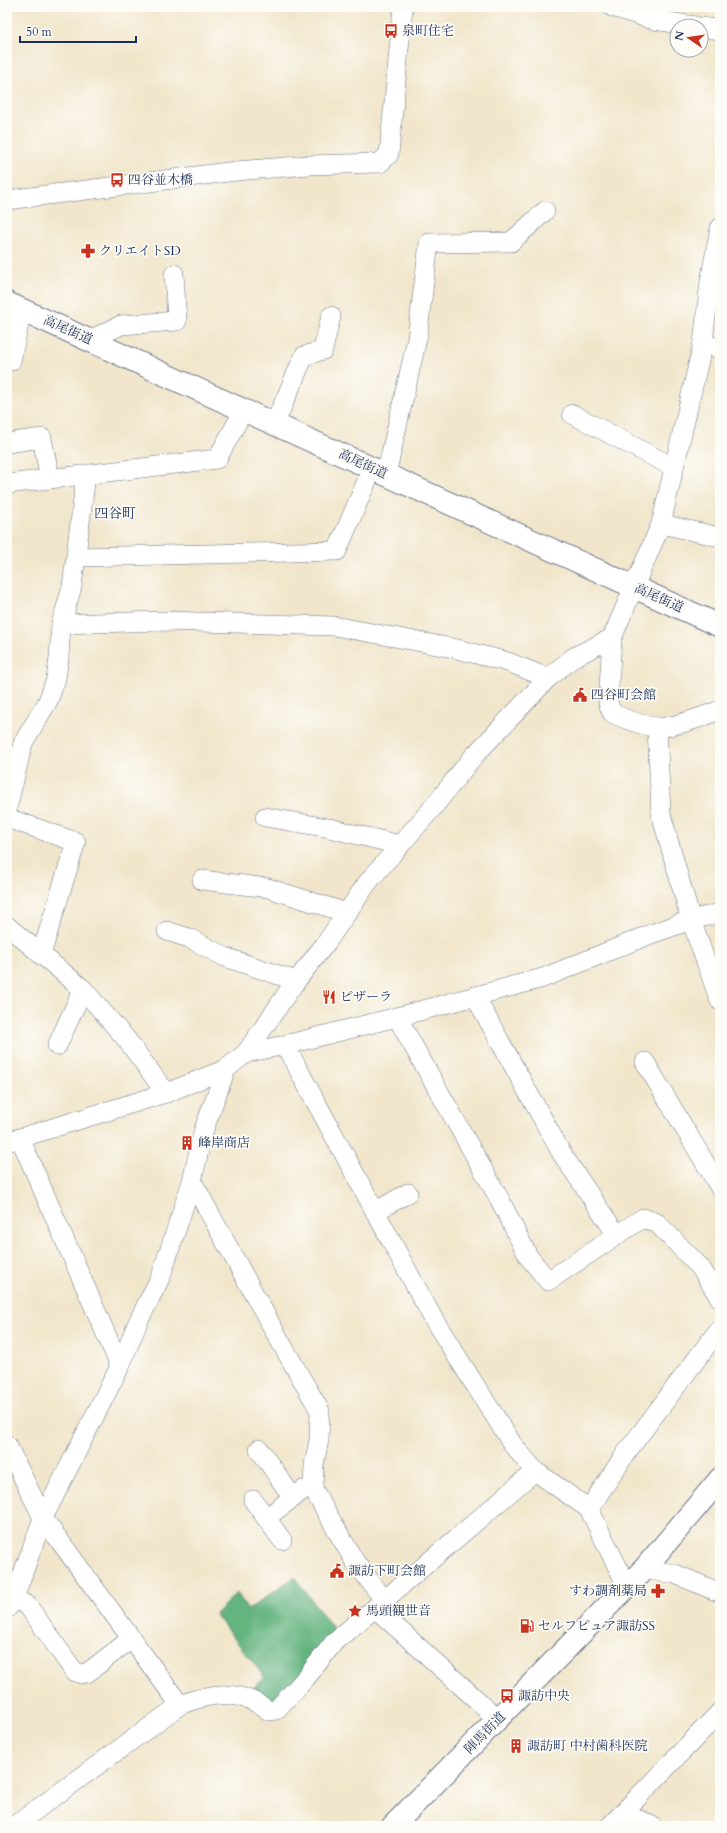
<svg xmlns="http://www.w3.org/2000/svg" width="727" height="1833" viewBox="0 0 727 1833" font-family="Cardo,'Noto Serif JP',serif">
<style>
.forest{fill:#64b47f;stroke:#40726e}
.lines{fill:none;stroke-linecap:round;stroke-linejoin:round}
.minor-casing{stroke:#666f84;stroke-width:20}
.major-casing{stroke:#666f84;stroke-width:24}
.minor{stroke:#fff;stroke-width:19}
.major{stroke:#fff;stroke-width:22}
.labels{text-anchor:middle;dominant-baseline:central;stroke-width:3.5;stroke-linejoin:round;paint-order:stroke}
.poi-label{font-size:13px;fill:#1b2f5e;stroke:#fdfcf7;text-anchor:start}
.street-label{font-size:13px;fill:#1b2f5e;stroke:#fdfcf7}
.neighbourhood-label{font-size:14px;fill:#1b2f5e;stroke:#fdfcf7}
</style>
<rect width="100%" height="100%" fill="#fdfcf7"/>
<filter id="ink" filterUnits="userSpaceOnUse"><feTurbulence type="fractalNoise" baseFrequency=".025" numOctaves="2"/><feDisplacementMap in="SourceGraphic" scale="8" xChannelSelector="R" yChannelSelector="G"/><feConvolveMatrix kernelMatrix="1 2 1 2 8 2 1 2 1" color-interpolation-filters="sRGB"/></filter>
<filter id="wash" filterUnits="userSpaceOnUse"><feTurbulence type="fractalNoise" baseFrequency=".012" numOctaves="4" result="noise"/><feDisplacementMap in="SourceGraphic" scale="16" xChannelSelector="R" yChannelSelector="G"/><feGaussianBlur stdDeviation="0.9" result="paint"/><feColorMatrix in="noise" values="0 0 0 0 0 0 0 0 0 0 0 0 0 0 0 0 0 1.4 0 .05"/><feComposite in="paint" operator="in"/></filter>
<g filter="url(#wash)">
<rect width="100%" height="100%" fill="#f1e6cb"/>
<polygon class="forest" points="294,1577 337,1633 274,1705 246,1694 265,1678 215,1614 237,1593 248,1610"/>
</g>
<g filter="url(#ink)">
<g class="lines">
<defs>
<g id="minor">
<polyline points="612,7 654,20 695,26"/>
<polyline points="701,27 720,30"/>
<polyline points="7,200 236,171 309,165 380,163 389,154 403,7"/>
<path d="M720 228 710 281 703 343 661 524 612 638 608 703 612 713C625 719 642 726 657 727 674 728 704 716 720 710"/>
<polyline points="90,340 121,325 177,321 174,274"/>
<polyline points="703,343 720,349"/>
<polyline points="7,361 11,361 22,310"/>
<polyline points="572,414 673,467"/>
<polyline points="275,423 304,356 323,350 331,316"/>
<polyline points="7,443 42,438 50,479"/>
<polyline points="386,475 417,339 429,243 511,242 545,211"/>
<polyline points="7,484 217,459 244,410"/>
<polyline points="661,524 720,537"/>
<polyline points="77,557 337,551 372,469"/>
<polyline points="61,624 163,621 334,626 453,648 508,662 548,678"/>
<polyline points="657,727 661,814 691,920 720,1001"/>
<polyline points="7,809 23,743 48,701 56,679 59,658 61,624 72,587 86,475"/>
<polyline points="265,817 329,828 400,845"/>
<polyline points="7,818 76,842 41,955"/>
<polyline points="202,880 268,888 347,913"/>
<polyline points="7,926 83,989 127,1040 166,1093"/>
<polyline points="167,931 189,938 225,957 296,981"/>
<polyline points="397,1017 500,1200 528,1256 548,1281 617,1235 562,1154 475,996"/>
<polyline points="285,1045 434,1320 513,1445 535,1471 589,1509 627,1586"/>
<polyline points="57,1046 83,989"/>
<polyline points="246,1053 293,985 326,943 368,882 435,805 472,758 548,678 574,657 612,638"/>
<polyline points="645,1062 720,1188"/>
<polyline points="20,1138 120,1366"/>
<polyline points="7,1142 166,1093 226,1069 246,1053 285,1045 397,1017 543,978 651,934 691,920 720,913"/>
<polyline points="192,1181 276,1334 320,1411 319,1440 314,1465 313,1489 354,1560 384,1600"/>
<polyline points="375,1212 408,1193"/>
<polyline points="617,1235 643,1218 657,1223 700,1267 720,1298"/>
<polyline points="7,1445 43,1518 180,1705"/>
<polyline points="259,1449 293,1498"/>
<polyline points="253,1500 282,1540"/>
<polyline points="589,1509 626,1453 720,1328"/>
<polyline points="266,1518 303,1490"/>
<polyline points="644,1569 675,1574 716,1591 720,1591"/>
<polyline points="14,1598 28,1606 74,1671 81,1674 87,1673 131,1639"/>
<polyline points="375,1608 498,1719"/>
<polyline points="7,1609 14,1598 43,1518 120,1366 139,1320 161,1276 192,1181 204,1129 226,1069"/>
<polyline points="624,1812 652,1826"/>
<path d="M14 1826 180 1705C213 1692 240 1689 269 1711L276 1710 306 1678 335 1641 375 1608 535 1471"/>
<polyline points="610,1826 720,1712"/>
</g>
<g id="major">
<polyline points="7,303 720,626"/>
<polyline points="393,1826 644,1569 720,1479"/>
</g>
</defs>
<use href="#minor" class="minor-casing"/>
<use href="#major" class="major-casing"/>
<use href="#minor" class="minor"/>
<use href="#major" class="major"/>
</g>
</g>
<defs>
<symbol id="bus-bare" viewBox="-9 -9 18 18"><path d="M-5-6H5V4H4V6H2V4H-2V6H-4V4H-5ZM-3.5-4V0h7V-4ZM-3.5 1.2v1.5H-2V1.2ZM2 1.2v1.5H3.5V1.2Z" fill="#c8321e" stroke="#fdfcf7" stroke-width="2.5" paint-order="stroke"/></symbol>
<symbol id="pharmacy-bare" viewBox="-9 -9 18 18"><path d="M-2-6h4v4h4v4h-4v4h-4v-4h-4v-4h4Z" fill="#c8321e" stroke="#fdfcf7" stroke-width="2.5" paint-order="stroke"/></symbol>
<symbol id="civic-bare" viewBox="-9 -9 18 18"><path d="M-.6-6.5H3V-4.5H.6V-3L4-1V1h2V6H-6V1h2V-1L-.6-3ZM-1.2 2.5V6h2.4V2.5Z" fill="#c8321e" stroke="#fdfcf7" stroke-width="2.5" paint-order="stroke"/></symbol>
<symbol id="restaurant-bare" viewBox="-9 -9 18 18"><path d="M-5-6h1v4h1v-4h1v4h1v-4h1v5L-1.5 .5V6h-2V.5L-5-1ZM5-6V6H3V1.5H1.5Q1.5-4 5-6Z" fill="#c8321e" stroke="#fdfcf7" stroke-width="2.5" paint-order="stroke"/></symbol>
<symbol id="building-bare" viewBox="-9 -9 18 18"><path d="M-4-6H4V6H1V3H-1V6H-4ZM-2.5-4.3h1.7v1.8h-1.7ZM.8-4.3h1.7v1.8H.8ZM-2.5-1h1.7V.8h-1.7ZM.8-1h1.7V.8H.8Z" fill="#c8321e" stroke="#fdfcf7" stroke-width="2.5" paint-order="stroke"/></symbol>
<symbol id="sight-bare" viewBox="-9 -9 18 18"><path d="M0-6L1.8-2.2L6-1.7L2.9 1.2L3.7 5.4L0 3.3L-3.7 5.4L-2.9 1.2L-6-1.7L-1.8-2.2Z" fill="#c8321e" stroke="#fdfcf7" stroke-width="2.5" paint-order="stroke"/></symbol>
<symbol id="fuel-bare" viewBox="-9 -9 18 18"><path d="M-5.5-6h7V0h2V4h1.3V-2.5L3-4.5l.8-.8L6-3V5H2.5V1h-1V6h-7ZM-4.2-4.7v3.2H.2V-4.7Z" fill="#c8321e" stroke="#fdfcf7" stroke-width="2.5" paint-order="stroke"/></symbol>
</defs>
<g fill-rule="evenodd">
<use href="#bus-bare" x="381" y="21" width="20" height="20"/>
<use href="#bus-bare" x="107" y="170" width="20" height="20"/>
<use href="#pharmacy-bare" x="78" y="241" width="20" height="20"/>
<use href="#civic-bare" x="570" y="685" width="20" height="20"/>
<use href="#restaurant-bare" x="319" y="987" width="20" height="20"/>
<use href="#building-bare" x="177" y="1133" width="20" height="20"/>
<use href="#civic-bare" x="327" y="1561" width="20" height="20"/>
<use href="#pharmacy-bare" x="648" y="1581" width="20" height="20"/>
<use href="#sight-bare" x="345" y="1601" width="20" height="20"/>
<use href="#fuel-bare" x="517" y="1616" width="20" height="20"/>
<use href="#bus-bare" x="497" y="1686" width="20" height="20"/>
<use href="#building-bare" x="506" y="1736" width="20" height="20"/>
</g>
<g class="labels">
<g class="poi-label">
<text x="402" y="31">泉町住宅</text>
<text x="128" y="180">四谷並木橋</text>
<text x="99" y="251">クリエイトSD</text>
<text x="591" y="695">四谷町会館</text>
<text x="340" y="997">ピザーラ</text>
<text x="198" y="1143">峰岸商店</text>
<text x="348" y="1571">諏訪下町会館</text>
<text x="647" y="1591" text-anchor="end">すわ調剤薬局</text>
<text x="366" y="1611">馬頭観世音</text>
<text x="538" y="1626">セルフピュア諏訪SS</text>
<text x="518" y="1696">諏訪中央</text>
<text x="527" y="1746">諏訪町 中村歯科医院</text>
</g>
<g class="street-label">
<text transform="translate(68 330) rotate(24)">高尾街道</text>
<text transform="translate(363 464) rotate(25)">高尾街道</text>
<text transform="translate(659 598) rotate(24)">高尾街道</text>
<text transform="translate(485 1733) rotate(-46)">陣馬街道</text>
</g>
<g class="neighbourhood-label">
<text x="115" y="513">四谷町</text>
</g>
</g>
<rect width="727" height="1833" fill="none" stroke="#fdfcf7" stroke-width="24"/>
<g transform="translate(689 38) rotate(283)"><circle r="19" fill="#fdfcf7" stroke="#a3aaba"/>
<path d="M0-3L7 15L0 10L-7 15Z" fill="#c8321e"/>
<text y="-6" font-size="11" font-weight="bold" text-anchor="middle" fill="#1b2f5e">N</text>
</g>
<path d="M20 36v6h116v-6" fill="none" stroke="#1b2f5e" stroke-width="2"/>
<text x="26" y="36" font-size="12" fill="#1b2f5e" stroke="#fdfcf7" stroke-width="3" paint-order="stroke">50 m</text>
</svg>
